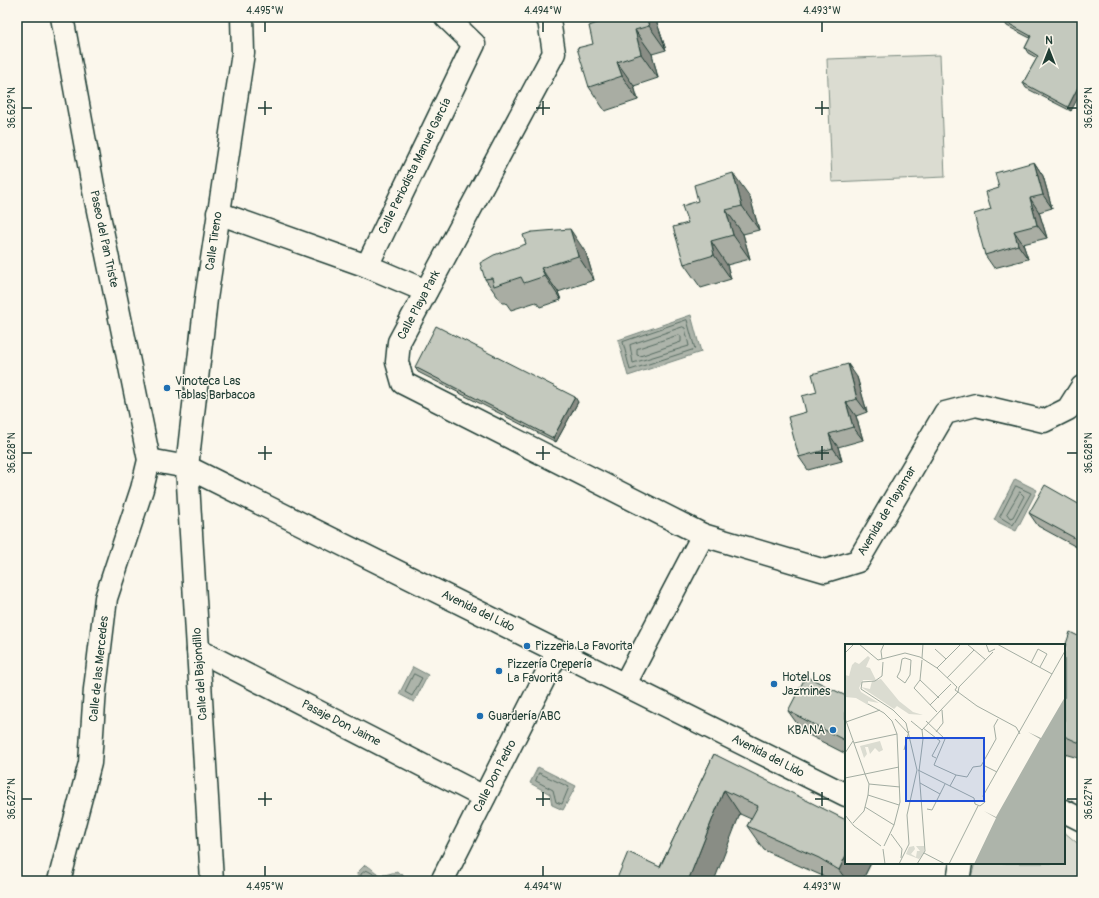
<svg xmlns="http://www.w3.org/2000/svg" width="1099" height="898" viewBox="0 0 1099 898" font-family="Pangolin,sans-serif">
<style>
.green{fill:#dbdcd1;stroke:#7d8c82}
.water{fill:#adb4aa;stroke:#74847b}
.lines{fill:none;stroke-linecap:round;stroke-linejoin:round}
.shore{stroke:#586d63;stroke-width:1}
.street-casing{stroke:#1f3d34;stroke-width:25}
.street{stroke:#fbf7ec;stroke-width:22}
.wall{fill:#a9ada3;stroke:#1f3d34}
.shaded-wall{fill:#898d85;stroke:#1f3d34}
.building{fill:#c4c9be;stroke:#1f3d34}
.ticks{fill:none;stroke:#1f3d34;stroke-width:1.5}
.poi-dot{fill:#1f6fb2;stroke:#fbf7ec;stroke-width:1.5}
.labels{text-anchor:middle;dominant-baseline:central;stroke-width:3;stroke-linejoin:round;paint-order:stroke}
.street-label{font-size:12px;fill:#1f3d34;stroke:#fbf7ec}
.poi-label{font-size:12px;fill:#1f3d34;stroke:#fbf7ec;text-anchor:start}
.inset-road{fill:none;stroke:#a3ada2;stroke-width:1}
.view{fill:#1d4ed8;fill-opacity:0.15;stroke:#1d4ed8;stroke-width:2}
.inset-edge{fill:none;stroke:#1f3d34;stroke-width:2}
.neatline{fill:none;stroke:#1f3d34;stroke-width:1.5}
.ticks-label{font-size:10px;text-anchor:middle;fill:#1f3d34}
</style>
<rect width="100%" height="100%" fill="#fbf7ec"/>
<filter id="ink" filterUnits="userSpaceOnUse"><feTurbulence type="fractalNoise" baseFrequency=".025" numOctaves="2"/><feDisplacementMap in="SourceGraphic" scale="8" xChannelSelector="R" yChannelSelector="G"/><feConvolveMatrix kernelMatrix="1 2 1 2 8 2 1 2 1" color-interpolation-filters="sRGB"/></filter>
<g filter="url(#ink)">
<g class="green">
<polygon points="940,55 945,177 832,182 827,59"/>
<polygon points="1064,832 1082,847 1082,881 970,881 975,863 1064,863"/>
</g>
<g class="water">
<polygon points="691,315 701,352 628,376 618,340"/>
<polygon points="1015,479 1037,490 1016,531 994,520"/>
<polygon points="413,667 428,675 414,702 399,694"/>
<polygon points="538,767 576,786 563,810 552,805 550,794 530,783"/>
<path d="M365 865C372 867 375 874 382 875 387 875 391 873 396 872L403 875 404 881H358L357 873Z"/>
</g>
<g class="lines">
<g class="shore">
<polygon points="687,320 695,349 630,370 623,342"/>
<polygon points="683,327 685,328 689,346 633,363 630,345"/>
<polygon points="679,335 681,336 681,342 640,356 637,355 637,349"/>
<polygon points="1016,486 1031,493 1013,525 1000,517"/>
<polygon points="1020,492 1024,496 1013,517 1010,518 1007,514"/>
<polygon points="414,674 422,678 412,696 405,692"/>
<polygon points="539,773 569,787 562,804 556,802 553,790 536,781"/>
<path d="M361 881V874L366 870C383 878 373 880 395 876L401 881"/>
</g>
<defs>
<g id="street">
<polyline points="546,17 549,20 554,53 399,342 397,362 403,383 703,535"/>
<polyline points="218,213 367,266"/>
<polyline points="426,291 367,266 474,44 446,17"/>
<polyline points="149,460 187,467 846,795"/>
<polyline points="198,650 484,797"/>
<polyline points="625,684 703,535 825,571 858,561 945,413 976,405 1044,421 1068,409 1082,387"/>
<polyline points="1064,811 1082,820"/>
<polyline points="59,881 90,763 95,689 106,598 142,489 149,460 93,186 62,17"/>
<polyline points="212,881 187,467 206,299 243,53 242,17"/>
<polyline points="442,881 558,651"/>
<polyline points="958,881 961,863"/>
</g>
</defs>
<use href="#street" class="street-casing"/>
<use href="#street" class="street"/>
</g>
<g class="wall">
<polygon points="655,17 666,50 652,54 658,78 634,86 638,100 605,111 589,87 593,44"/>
<polygon points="1082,17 1071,111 1026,88 1023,83 1037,58 1028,53 1025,48 1030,38 1007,26 1004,21"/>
<polygon points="1034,162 1043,176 1052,208 1039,212 1047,238 1023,244 1028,259 994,268 985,255 991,209"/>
<polygon points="750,197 759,230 743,234 750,259 727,265 731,279 701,288 684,264 688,223"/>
<polygon points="586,253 594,280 558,292 561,300 540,307 536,302 511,310 506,303 502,303 485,279"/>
<polygon points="415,367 578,402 556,442 418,372"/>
<polygon points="857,377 867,412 856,416 863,440 838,447 842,461 808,470 799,457 806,412 817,392"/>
<polygon points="1082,506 1082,550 1038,526 1029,513"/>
<polygon points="1082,638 1082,759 1064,754 1064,650"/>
<polygon points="846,696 846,754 803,732 788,711"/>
<polygon points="714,754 871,863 862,881 834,881 764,850 747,826 751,819 740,814 660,867"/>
</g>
<g class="shaded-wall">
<polygon points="646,17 655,17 666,50 649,26"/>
<polygon points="635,30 652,54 658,78 641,54"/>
<polygon points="617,62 634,86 638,100 622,76"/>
<polygon points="1082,79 1082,90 1071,111 1068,107"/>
<polygon points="1034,162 1043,176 1052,208 1043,195"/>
<polygon points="733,173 750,197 759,230 742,206"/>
<polygon points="1030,198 1039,212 1047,238 1037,225"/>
<polygon points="726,210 743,234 750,259 733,235"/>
<polygon points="570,229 586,253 594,280 578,256"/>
<polygon points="1014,231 1023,244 1028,259 1018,245"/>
<polygon points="711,241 727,265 731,279 714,255"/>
<polygon points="541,268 558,292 561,300 545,276"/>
<polygon points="848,364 857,377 867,412 857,399"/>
<polygon points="575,397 578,402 556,442 553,438"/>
<polygon points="846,402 856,416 863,440 853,427"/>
<polygon points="829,434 838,447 842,461 833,448"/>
<polygon points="724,790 740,814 714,881 688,881"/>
<polygon points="846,855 846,863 871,863 862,881 847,881 839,870"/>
</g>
<g class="building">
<polygon points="604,17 646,17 649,26 635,30 641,54 617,62 622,76 589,87 577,48 593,44 589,26 605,20"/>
<polygon points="1006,17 1082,17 1082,79 1068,107 1023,83 1038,56 1025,48 1031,36 1004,21"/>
<polygon points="1034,162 1043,195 1030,198 1037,225 1014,231 1018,245 985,255 974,214 991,209 986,192 999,188 995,173"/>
<polygon points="733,173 742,206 726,210 733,235 711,241 714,255 684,264 673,227 688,223 682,206 698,201 694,185"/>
<polygon points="570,229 578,256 541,268 545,276 524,283 521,277 494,286 492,278 485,279 480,263 494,255 526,244 523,235 532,232"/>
<polygon points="436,326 575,397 553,438 415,367"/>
<polygon points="848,364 857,399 846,402 853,427 829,434 833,448 799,457 788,417 806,412 802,396 817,392 812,374"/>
<polygon points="1045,485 1082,506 1082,542 1029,513"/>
<polygon points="1070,632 1082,638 1082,744 1064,736 1064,650"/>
<polygon points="806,676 846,696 846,741 788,711"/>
<polygon points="714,754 846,820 846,855 839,870 819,858 747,826 758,806 724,790 688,881 616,881 628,852 660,867"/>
</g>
</g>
<path class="ticks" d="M265 22V32M543 22V32M822 22V32M265 101V115M543 101V115M822 101V115M22 108H32M258 108H272M536 108H550M815 108H829M1067 108H1077M265 446V460M543 446V460M822 446V460M22 453H32M258 453H272M536 453H550M815 453H829M1067 453H1077M265 792V806M543 792V806M822 792V806M22 799H32M258 799H272M536 799H550M815 799H829M1067 799H1077M265 866V876M543 866V876M822 866V876"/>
<g class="poi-dot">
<circle cx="167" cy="388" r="4"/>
<circle cx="527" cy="646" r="4"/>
<circle cx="499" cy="671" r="4"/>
<circle cx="774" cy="684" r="4"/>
<circle cx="480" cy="716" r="4"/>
<circle cx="833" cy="730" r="4"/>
</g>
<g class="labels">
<g class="street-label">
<text transform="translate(415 166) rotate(-64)">Calle Periodista Manuel García</text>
<text transform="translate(104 239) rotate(78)">Paseo del Pan Triste</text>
<text transform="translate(214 241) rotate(-82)">Calle Tireno</text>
<text transform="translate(419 305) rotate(-62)">Calle Playa Park</text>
<text transform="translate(887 511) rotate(-59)">Avenida de Playamar</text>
<text transform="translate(478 611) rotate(26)">Avenida del Lido</text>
<text transform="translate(99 669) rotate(-84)">Calle de las Mercedes</text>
<text transform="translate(200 674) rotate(-94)">Calle del Bajondillo</text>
<text transform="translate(341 723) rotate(27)">Pasaje Don Jaime</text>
<text transform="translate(768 756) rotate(27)">Avenida del Lido</text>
<text transform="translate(495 776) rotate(-63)">Calle Don Pedro</text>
</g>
<g class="poi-label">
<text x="175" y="381">Vinoteca Las<tspan x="175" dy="14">Tablas Barbacoa</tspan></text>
<text x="535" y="646">Pizzeria La Favorita</text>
<text x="507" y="664">Pizzería Crepería<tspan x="507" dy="14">La Favorita</tspan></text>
<text x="782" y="677">Hotel Los<tspan x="782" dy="14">Jazmines</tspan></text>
<text x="488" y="716">Guardería ABC</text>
<text x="825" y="730" text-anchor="end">KBANA</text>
</g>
</g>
<g transform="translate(845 644)">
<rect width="220" height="220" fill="#fbf7ec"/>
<path d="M23 12 25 14 21 23 25 24 31 36H18L14 44 16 48 34 59 23 57V61L11 54 0 53V31L4 32 7 21 10 18 14 20ZM36 35 54 57 68 68 78 71 64 70 52 62 49 65 16 43 25 45 27 37ZM35 97 38 106 34 108 30 104 25 110 23 103H20L22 110 19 114 15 102ZM69 202 70 205 66 210 71 213 72 207H75L71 202H79V209L74 215 61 210 64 203Z" fill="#dbdcd1"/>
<path d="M220 53V220H129L151 174 139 167 151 173 195 95 183 88 196 94Z" fill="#adb4aa"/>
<path class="inset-road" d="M14 0 33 16 60 9 75 13 92 24 112 43M122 0 141 16M141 0 144 8 150 5M152 0 207 30M90 5 101 15M0 9 9 0M60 14 66 16 65 31 60 39 52 33 55 27 57 15ZM77 14 78 0M37 15 36 7 39 0M77 16 75 36 69 44 92 68M38 18 37 32 30 37 17 38 16 45 48 66 61 79 72 126 62 171 64 200 54 220M186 19 193 5 202 10 195 23M92 24 116 0M102 34 129 6M75 36 94 54M112 43 110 46 113 48 114 43 148 8M113 48 132 62 171 83 175 90M23 60 39 69 47 77 52 90 55 158 49 181 39 202M85 61 106 40M0 74 20 130 0 134M50 75 63 89M66 77 77 86 78 95 74 127 80 207 72 220M81 77 100 95 89 121 111 131M1 78 35 66M78 84 95 97 87 112 91 114M77 86 113 48M91 88 98 79 97 66M9 99 52 90M59 106 64 87M0 109 8 97M138 121 152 128M73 126 129 154M75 139 95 150M24 140 55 143M105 142 111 131 122 133 128 123 136 122 151 95 149 82 153 75M23 151 54 161M138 152 220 7M129 154 130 160 135 162 140 158 138 152M20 163 49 181M82 165 87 166 100 140M0 171 9 182 36 202M8 179 19 167 23 151 24 140 20 130 54 123M46 190 57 205 56 214M38 205 40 220M79 209 100 220M104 220 133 162"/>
<path class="view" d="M61 94H139V157H61Z"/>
<rect width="220" height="220" class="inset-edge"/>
</g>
<rect width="1099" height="898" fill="none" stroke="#fbf7ec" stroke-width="44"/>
<g transform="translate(1049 50)" stroke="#fbf7ec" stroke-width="3" paint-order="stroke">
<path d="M0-3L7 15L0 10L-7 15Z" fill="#1f3d34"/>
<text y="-6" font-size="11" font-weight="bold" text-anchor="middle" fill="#1f3d34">N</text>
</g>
<rect x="22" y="22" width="1055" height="854" class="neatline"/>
<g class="ticks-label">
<text x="265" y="14">4.495°W</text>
<text x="543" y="14">4.494°W</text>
<text x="822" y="14">4.493°W</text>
<text transform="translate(11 108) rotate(-90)" y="4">36.629°N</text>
<text transform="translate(1088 108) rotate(-90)" y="4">36.629°N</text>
<text transform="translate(11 453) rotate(-90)" y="4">36.628°N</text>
<text transform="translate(1088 453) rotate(-90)" y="4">36.628°N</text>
<text transform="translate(11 799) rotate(-90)" y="4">36.627°N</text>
<text transform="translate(1088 799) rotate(-90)" y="4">36.627°N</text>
<text x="265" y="890">4.495°W</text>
<text x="543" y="890">4.494°W</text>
<text x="822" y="890">4.493°W</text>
</g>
</svg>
